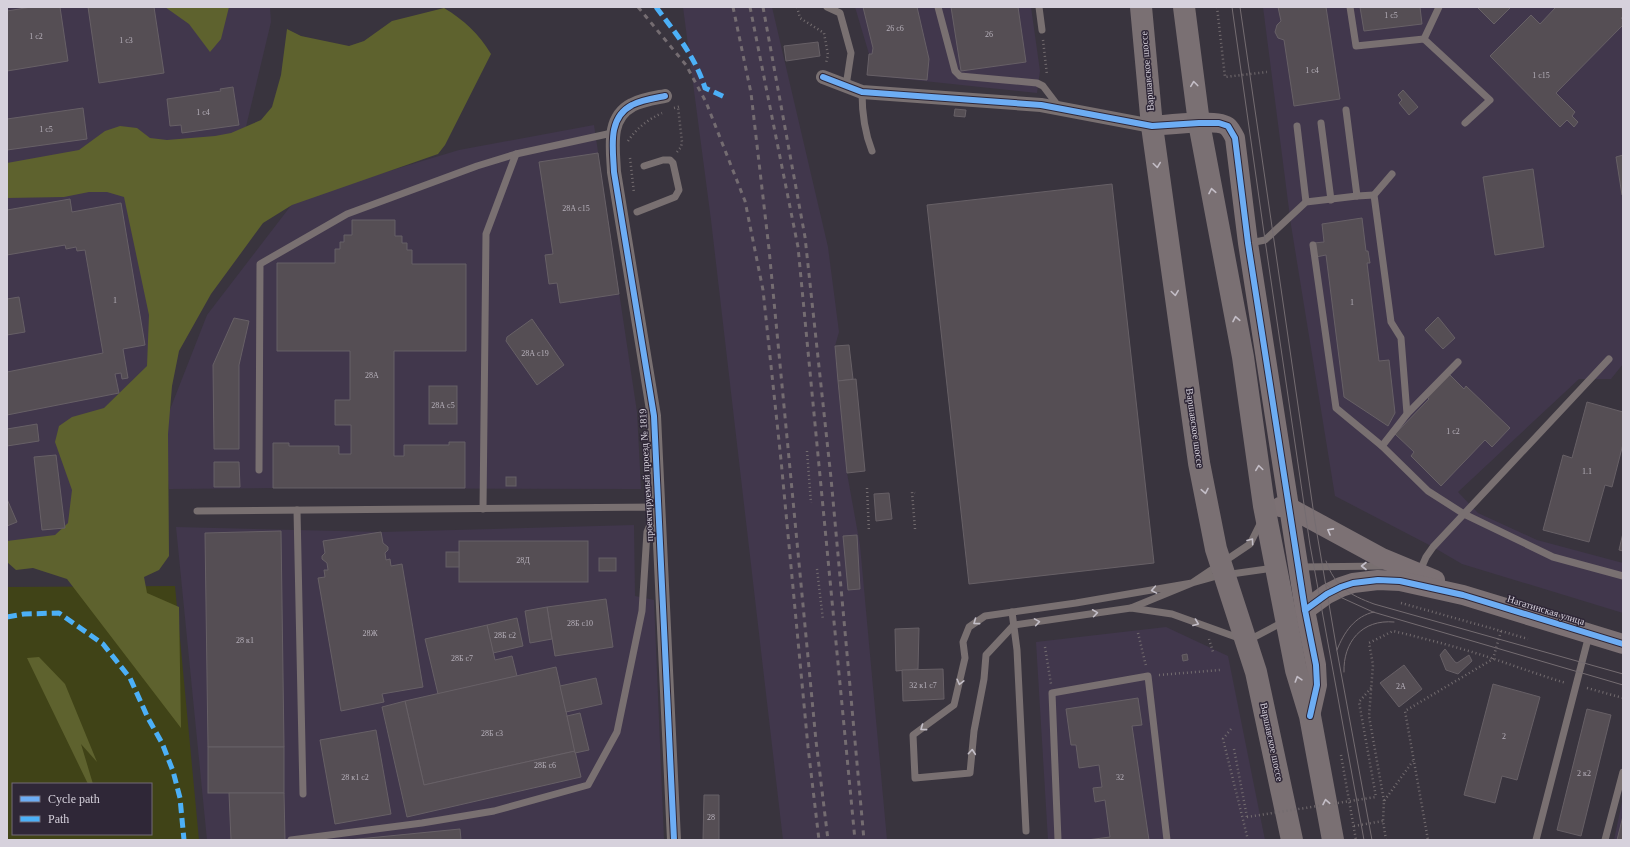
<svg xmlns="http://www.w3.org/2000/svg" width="1630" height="847" viewBox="0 0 1630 847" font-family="'Times New Roman',serif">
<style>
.built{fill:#41374c}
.green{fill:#404317;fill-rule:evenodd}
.forest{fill:#5e622e}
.building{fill:#554e54;stroke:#676066}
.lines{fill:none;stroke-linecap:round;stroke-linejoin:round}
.path{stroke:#736c6f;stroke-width:2.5;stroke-dasharray:1 3;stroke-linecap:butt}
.lane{stroke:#797071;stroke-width:7}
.street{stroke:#797071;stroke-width:14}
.secondary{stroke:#7c7174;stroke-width:20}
.primary{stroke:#7a7073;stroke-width:22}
.tram{stroke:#746c71;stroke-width:1}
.rail{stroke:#746c71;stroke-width:3;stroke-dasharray:5 5;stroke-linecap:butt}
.path-bridge{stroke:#736c6f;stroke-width:2.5;stroke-dasharray:1 3;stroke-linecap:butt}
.quiet{stroke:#4cb0f7;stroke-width:5;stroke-dasharray:10 5;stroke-linecap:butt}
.cycleway-casing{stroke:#2f2737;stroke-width:8}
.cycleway{stroke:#6dadf4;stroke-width:6}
.oneway{stroke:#c4bec7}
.oneway2{stroke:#c8c3cc}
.oneway3{stroke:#c3bec7}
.labels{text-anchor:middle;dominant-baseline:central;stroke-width:3;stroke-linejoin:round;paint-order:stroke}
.number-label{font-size:8px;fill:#b6b0ba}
.street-label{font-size:10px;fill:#d6d1dc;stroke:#2f2737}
</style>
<rect width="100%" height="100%" fill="#39343e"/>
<g class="built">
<polygon points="7,7 270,7 271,22 233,181 68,551 7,561"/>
<polygon points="683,7 772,7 828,247 839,332 835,346 847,473 860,545 887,840 783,840 711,220"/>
<polygon points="855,7 1031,7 1040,71 1037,93 867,75 869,54"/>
<polygon points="1263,7 1623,7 1623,364 1611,379 1579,379 1458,492 1478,513 1537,540 1623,563 1623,613 1462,564 1433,547 1335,496 1291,225"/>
<polygon points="594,125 637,412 641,489 273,488 169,489 162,430 207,315 296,199 459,150"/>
<polygon points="634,525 635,596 654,600 664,840 207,840 176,527 381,532"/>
<polygon points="1166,627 1228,656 1265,840 1048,840 1036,642"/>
<polygon points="1623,797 1623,840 1614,840"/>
</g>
<path class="green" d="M175 586 199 840H7V587ZM13 784H151V834H13Z"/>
<g class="forest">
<polygon points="165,7 229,7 221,39 210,52 189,24"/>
<path d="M444 8C464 20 479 34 491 54L445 145 438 154 292 205 263 223 211 294 179 351 172 386 168 434 169 556 159 570 144 577 147 593 179 607 181 728 67 579 33 568 16 570 7 562V541L55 535 68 523 72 490 55 442 59 426 72 417 104 408 147 366 149 315 124 197 107 192H89L64 197 7 198V163L79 150 105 131 120 126 137 128 150 138 167 140 215 136 231 133 261 120 272 107 281 75 287 29 301 36 349 46 364 41 392 21Z"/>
<polygon points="39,657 65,684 97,762 81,744 93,784 88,784 27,658"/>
</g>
<g class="building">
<polygon points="31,7 60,7 68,61 7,71 7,11"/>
<polygon points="88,7 154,7 164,73 99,83"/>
<polygon points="863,7 917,7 929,59 927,80 867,75 869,54 872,54 873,48"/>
<polygon points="951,7 1018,7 1026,62 961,71"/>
<polygon points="1278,7 1326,7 1340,99 1294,106 1284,40 1278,38 1275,32 1277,25 1281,21"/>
<polygon points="1360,7 1420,7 1422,24 1364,31"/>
<polygon points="1477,7 1511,7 1494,24"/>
<polygon points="1556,7 1621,7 1623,10 1623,17 1621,18 1623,20 1623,25 1556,93 1575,112 1572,116 1578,122 1574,127 1567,120 1560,127 1490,56 1531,15 1540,24"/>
<polygon points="818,42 820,56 786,61 784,46"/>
<polygon points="233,87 239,125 182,133 181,125 170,126 167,99 221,91 220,89"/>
<polygon points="1403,90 1418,107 1409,115 1399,103 1402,100 1398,95"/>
<polygon points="83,108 87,139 7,150 7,119"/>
<polygon points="955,109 966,110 965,117 954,116"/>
<polygon points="598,153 619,294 560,303 557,283 549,284 545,255 553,254 539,162"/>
<polygon points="1623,155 1623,195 1622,195 1616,157"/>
<polygon points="1533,169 1544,247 1495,255 1483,177"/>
<polygon points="1112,184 1154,563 969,584 927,205"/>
<polygon points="70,199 72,212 121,203 145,345 123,349 128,378 122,379 121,373 115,374 119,393 7,415 7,372 103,353 85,250 77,251 76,247 66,249 65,245 7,255 7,210"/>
<polygon points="1362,218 1366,251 1368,251 1370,263 1367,263 1379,361 1389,360 1395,413 1388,426 1344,397 1326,255 1316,257 1314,243 1324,242 1322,224"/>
<polygon points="352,220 395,220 395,236 402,236 402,243 407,243 407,250 412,250 412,264 466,264 466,351 394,351 394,456 404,456 404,445 449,445 449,442 465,442 465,488 273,488 273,443 289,443 289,446 339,446 339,454 351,454 351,425 335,425 335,400 350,400 350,351 277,351 277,263 335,263 335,249 340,249 340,242 344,242 344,235 352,235"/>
<polygon points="19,297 25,332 7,335 7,299"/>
<polygon points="1438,317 1455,338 1443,349 1425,330"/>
<polygon points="234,318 249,321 239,365 239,449 214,449 213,365"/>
<polygon points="532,319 564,365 537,385 506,341 507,337"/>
<polygon points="849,345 853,379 838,381 835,346"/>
<polygon points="1449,374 1464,389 1466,386 1510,428 1492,447 1485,440 1441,486 1411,456 1414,452 1395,434 1429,399 1427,397"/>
<polygon points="856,379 865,471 847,473 838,381"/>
<rect x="429" y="386" width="28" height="38"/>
<polygon points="1587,402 1623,412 1623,444 1612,487 1605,485 1589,542 1543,530 1563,455 1572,458"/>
<polygon points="37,424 39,441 7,446 7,429"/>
<polygon points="56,455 65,528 42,530 34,457"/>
<polygon points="214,462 239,462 240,487 214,487"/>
<rect x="506" y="477" width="10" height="9"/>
<polygon points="889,493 892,519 876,521 874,494"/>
<polygon points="7,499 17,522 7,526"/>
<polygon points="281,531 284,747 208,747 205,533"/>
<polygon points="381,532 383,543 388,547 388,550 385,553 386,560 390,559 391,566 402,564 423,687 382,694 384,702 341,711 318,578 325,577 324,570 328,570 327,563 322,559 322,556 325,553 323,541"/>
<polygon points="1623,533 1623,551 1619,550"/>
<polygon points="857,535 860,589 848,590 843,536"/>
<rect x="459" y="541" width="129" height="41"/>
<rect x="446" y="552" width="13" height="15"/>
<rect x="599" y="558" width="17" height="13"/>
<polygon points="606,599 613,647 555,656 547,607"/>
<polygon points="547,607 552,639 530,643 525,611"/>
<polygon points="517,618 523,646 493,653 487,625"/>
<polygon points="487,625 495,660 512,656 517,676 438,694 425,639"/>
<polygon points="919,628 918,669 896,671 895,629"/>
<polygon points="1445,649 1455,662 1457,663 1469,655 1472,661 1458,674 1446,670 1440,655"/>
<polygon points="1187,654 1188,660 1183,661 1182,655"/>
<polygon points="1404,665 1422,689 1399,707 1380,683"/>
<polygon points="556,667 575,751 424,785 405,701"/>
<polygon points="943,669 944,699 903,701 902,670"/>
<polygon points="596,678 602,704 566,712 560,686"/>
<polygon points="1493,684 1540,697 1517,780 1502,776 1495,803 1464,795"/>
<polygon points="1138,698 1142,725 1132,726 1149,840 1087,840 1110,837 1105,800 1095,802 1093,788 1102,787 1099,765 1079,768 1076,745 1071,745 1066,709"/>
<polygon points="405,701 424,785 575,751 581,777 407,817 382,707"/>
<polygon points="1587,709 1611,715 1581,836 1557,830"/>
<polygon points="580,713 589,750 575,753 567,716"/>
<polygon points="376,730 391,814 335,824 320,740"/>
<rect x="208" y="747" width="76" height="46"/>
<polygon points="229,793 284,793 285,840 231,840"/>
<polygon points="704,795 719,795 719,840 703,840"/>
<polygon points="1623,816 1623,840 1617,840"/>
<polygon points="460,829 461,840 348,840"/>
</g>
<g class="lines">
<g class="path">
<polyline points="797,7 800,18 824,33 828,55 826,63"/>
<polyline points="1217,7 1225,77 1267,72"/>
<polyline points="1043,40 1047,75"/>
<polyline points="674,108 681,106"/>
<path d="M628 141C637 128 647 120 662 113"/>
<polyline points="677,152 681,147 682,142 678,107"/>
<polyline points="630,158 634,193"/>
<polyline points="807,451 811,503"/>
<polyline points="867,488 869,532"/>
<polyline points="915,529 912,492 915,493"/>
<polyline points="817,569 823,620"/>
<polyline points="1401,603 1501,631 1493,659 1405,711 1428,840"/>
<polyline points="1501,631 1528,639"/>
<polyline points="1138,633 1146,666"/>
<polyline points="1209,639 1213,652"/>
<polyline points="1045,647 1051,684"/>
<polyline points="1159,675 1220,670"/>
<polyline points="1371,688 1359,702 1376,797"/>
<polyline points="1587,688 1623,698"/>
<polyline points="1231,729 1223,739 1248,840"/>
<polyline points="1234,749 1247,817"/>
<polyline points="1341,755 1356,840"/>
<path d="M1384 801 1369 716 1373 665 1369 643 1393 631C1427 639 1461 648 1494 659 1518 667 1542 676 1566 683"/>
<polyline points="1354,826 1383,821"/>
<polyline points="1386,840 1383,821 1384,801 1413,761"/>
</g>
<g class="lane">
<polyline points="827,7 840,13 851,53 846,86"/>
<polyline points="938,7 955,71 960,76 1037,83 1043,86 1059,107"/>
<polyline points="1039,7 1042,30"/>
<polyline points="1350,7 1356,46 1424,39 1490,100 1465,123"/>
<polyline points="1424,39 1439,7"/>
<path d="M862 92C862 113 864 131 872 151"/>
<polyline points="1321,123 1331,200"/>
<polyline points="1297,126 1306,202"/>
<polyline points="1357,196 1374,195"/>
<polyline points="637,212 675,197 679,190 673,163 670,160 663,160 644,166"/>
<polyline points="1250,243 1265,240 1306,202 1357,196 1346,110"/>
<polyline points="1313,245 1336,408 1382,446 1428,491 1464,514 1553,557 1623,576"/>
<polyline points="1407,414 1458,362"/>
<polyline points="1382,446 1407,414 1401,338 1391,322 1374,195 1392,174"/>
<polyline points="259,470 260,264 347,214 477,166 516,154 612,133"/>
<polyline points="483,509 486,234 516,154"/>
<polyline points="297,510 303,794"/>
<polyline points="197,511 658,507 647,532 642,611 617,732 588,785 494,811 422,823 291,840"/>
<polyline points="1261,522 1250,544 1192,583 1076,603 985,616 969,627 963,642 965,658 954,705 913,735 915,778 970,773 974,731 984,679 986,655 1014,625 1131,608 1192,583 1217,576 1274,568"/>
<polyline points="1301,567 1384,566"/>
<polyline points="1419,573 1426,557 1433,547 1609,359"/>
<polyline points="1131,608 1172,614 1247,641 1285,621"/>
<polyline points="1012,612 1017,650 1026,831"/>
<polyline points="1058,840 1052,693 1148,676 1167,840"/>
<polyline points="1536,840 1589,635"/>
<polyline points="1605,840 1623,772"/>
</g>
<g class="street">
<polyline points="823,77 862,92 1041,105 1152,126"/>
<path d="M665 96C655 98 641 100 632 105 607 118 613 148 614 172L654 416 674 840"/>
</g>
<g class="secondary">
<path d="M1152 126C1166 125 1219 118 1228 127 1231 130 1233 134 1235 138L1248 243 1305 610 1316 665 1317 685 1310 716"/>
<polyline points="1280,507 1290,508 1382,558 1435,580"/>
<polyline points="1305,610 1327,594 1341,587 1353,583 1378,580 1400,581 1463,595 1623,644"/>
</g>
<g class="primary">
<polyline points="1141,7 1152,126 1199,463 1216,549 1256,672 1292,840"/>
<polyline points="1184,7 1199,123 1243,357 1264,506 1296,670 1310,716 1333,840"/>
</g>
<g class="tram">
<polyline points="1232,7 1265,240 1310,545 1364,840"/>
<polyline points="1240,7 1315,522 1337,651 1372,840"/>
<path d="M1326 561C1335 587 1350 595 1374 604L1623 674"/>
<polyline points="1326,584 1340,597 1373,612 1623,685"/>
<path d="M1337 650C1344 632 1355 616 1374 612"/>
<path d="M1344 672C1343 642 1362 619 1394 622"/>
</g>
<g class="rail">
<polyline points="638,7 686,65 706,102 745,201 763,290 781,460 808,747 819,840"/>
<polyline points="733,7 751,93 769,249 816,741 828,840"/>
<polyline points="750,7 798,247 855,840"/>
<polyline points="763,7 805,237 831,478 864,840"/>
</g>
<polyline class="path-bridge" points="1247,817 1376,797"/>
<g class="quiet">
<path d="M656 7C675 32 696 58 705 88L727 98"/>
<polyline points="7,617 24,614 59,613 103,644 130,678 148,718 162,743 173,771 180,798 184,840"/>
</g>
<defs>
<g id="cycleway">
<polyline points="823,77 862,92 1041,105 1152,126 1199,123 1219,123 1228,126 1235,138 1248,243 1305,610 1316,665 1317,685 1310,716"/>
<path d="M665 96C655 98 641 100 632 105 607 118 613 148 614 172L654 416 674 840"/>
<polyline points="1305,610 1327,594 1341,587 1353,583 1378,580 1400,581 1463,595 1623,644"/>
</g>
</defs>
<use href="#cycleway" class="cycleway-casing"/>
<use href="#cycleway" class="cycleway"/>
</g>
<defs><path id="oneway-chevron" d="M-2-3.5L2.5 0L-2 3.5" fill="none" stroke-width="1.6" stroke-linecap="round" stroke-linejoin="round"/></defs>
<g class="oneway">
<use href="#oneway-chevron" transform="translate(1194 84) rotate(-97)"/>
<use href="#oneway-chevron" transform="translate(1157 165) rotate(82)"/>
<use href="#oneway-chevron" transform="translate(1212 191) rotate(-101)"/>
<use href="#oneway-chevron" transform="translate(1175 293) rotate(82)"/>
<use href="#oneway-chevron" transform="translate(1236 319) rotate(-101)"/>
<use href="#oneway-chevron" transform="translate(1259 468) rotate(-98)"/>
<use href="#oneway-chevron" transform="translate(1205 491) rotate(79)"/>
<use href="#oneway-chevron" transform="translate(1298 679) rotate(-107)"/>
<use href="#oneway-chevron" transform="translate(1326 802) rotate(-101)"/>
</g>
<use class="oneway2" href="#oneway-chevron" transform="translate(1330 531) rotate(-151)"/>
<g class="oneway3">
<use href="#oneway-chevron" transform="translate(1251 541) rotate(-54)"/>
<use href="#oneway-chevron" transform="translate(1364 566) rotate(-180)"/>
<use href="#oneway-chevron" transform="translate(1154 590) rotate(170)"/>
<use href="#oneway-chevron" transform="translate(1095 613) rotate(-8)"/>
<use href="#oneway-chevron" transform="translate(976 622) rotate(144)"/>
<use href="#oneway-chevron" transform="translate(1037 622) rotate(-9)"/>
<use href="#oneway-chevron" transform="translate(1196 623) rotate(21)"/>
<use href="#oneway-chevron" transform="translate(960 682) rotate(104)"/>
<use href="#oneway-chevron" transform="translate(923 728) rotate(144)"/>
<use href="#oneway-chevron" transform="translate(972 752) rotate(-85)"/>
</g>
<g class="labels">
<g class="number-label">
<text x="1391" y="15">1 с5</text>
<text x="895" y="28">26 с6</text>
<text x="989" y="34">26</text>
<text x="36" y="36">1 с2</text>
<text x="126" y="40">1 с3</text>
<text x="1312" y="70">1 с4</text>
<text x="1541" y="75">1 с15</text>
<text x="203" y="112">1 с4</text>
<text x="46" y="129">1 с5</text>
<text x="576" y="208">28А с15</text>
<text x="115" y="300">1</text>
<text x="1352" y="302">1</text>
<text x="535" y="353">28А с19</text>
<text x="372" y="375">28А</text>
<text x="443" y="405">28А с5</text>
<text x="1453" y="431">1 с2</text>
<text x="1587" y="471">1.1</text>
<text x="523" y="560">28Д</text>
<text x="580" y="623">28Б с10</text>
<text x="370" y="633">28Ж</text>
<text x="505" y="635">28Б с2</text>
<text x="245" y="640">28 к1</text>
<text x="462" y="658">28Б с7</text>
<text x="923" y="685">32 к1 с7</text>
<text x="1401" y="686">2А</text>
<text x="492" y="733">28Б с3</text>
<text x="1504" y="736">2</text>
<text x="545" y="765">28Б с6</text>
<text x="1584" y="773">2 к2</text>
<text x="355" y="777">28 к1 с2</text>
<text x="1120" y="777">32</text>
<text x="711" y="817">28</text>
</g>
<g class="street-label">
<text transform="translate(1147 71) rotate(-95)">Варшавское шоссе</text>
<text transform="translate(1195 428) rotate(82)">Варшавское шоссе</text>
<text transform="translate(646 475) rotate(-93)">проектируемый проезд № 1819</text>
<text transform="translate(1546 610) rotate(17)">Нагатинская улица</text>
<text transform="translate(1272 742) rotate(78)">Варшавское шоссе</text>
</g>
</g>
<rect width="1630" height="847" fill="none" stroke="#d6d1dc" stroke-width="16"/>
<rect x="12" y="783" width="140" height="52" fill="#2f2737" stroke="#726b79"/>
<rect x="20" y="796" width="20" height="6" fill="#6dadf4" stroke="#726b79"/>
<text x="48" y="803" font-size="12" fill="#d6d1dc">Cycle path</text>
<rect x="20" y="816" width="20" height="6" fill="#4cb0f7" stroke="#726b79"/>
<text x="48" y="823" font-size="12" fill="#d6d1dc">Path</text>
</svg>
